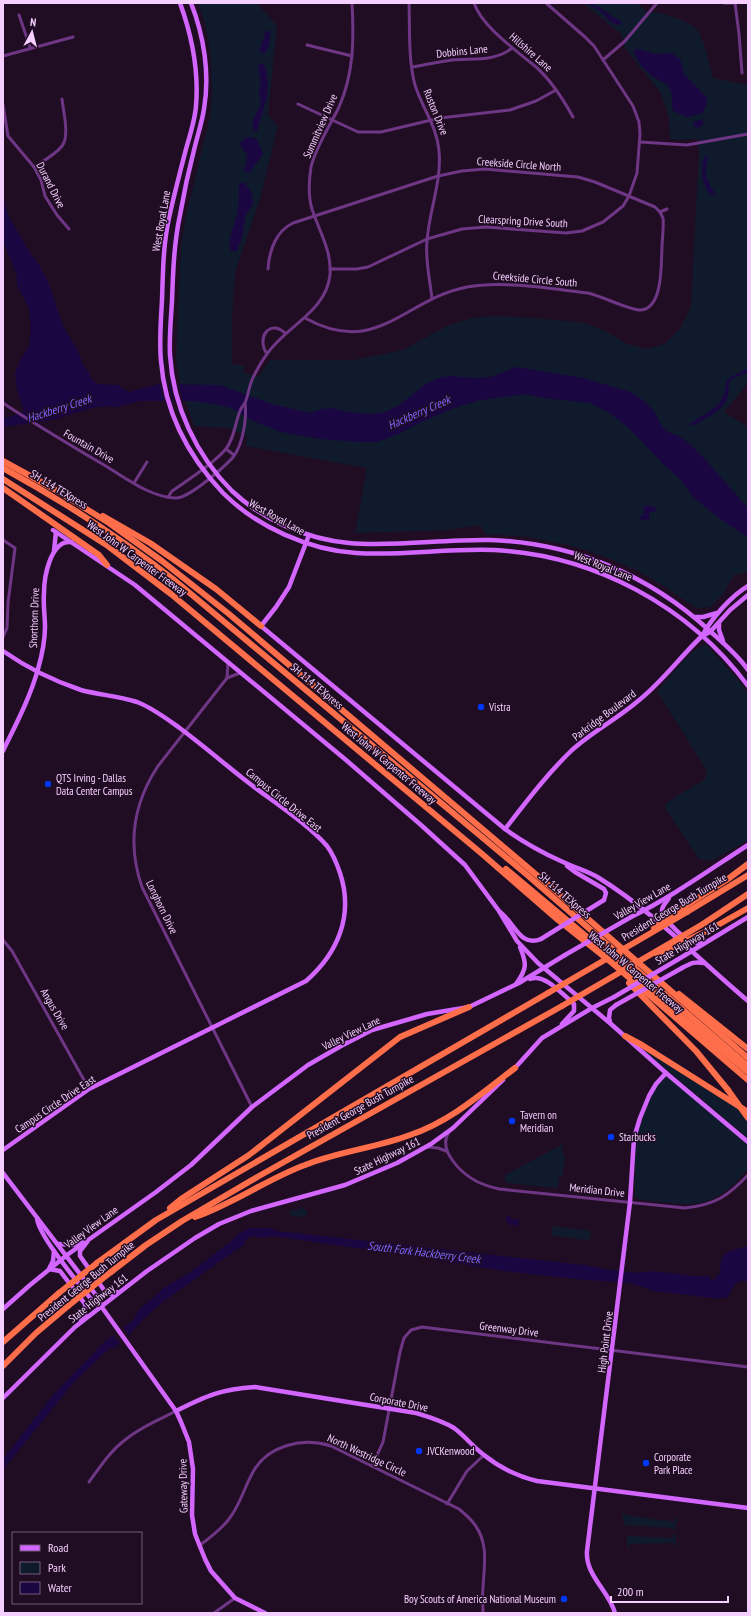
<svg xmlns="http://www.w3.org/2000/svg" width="751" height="1616" viewBox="0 0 751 1616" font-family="'PT Sans Narrow',sans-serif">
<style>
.green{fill:#101a2d}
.water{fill:#1a0741}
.pier{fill:#200d23}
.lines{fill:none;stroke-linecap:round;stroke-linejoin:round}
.street{stroke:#6e3684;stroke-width:3}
.secondary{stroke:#d266ff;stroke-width:4.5}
.highway{stroke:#ff6e4a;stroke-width:6}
.secondary-bridge{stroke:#d266ff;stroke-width:4.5}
.highway-bridge{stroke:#ff6e4a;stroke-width:6}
.poi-dot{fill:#0037fa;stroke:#200d23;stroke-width:1.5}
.labels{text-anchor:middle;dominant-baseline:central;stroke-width:3;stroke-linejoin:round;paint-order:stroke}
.street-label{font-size:11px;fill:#f5cfff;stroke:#200d23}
.poi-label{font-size:11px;fill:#f5cfff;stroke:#200d23;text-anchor:start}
.water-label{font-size:12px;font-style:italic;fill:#7b65ff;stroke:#200d23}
</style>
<rect width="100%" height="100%" fill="#200d23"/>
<g class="green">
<path d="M198 3H256L277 25 268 115 277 125V129L260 199 235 273 232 315V364L245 366 242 372 258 377 270 360H354L403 350 447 326 471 318 495 316 548 319 585 323 607 332 627 344 646 349 665 344 680 329 691 307 699 151 697 138 682 140 670 139 669 117 660 92 625 48 622 35 583 3H638L645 11C659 12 689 19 698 31 704 39 710 67 713 78L748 85V383L724 412 748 427V572L734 575 723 594 711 607 696 608 665 587 638 571 608 558 585 550 564 544 527 537 485 534 480 525 448 530 355 533 367 468 246 446 247 436 228 428 194 426 179 380 176 359 181 244 186 216 210 116 212 93 211 56 206 27Z"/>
<path d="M706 644 739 681 748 693V840L711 861 699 859 665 808 666 803 705 779 707 771 657 691C668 679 691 648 706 644Z"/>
<polygon points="640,1047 736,1107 748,1123 748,1138"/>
<path d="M666 1077 670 1078 748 1144V1169C710 1214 690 1204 639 1200L635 1197V1155L638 1131 650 1100 658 1084Z"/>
<polygon points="563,1144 562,1152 565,1156 562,1177 559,1177 558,1188 507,1183 505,1181 505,1175"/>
<polygon points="304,1208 308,1214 303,1217 290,1215 290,1211"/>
<polygon points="553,1226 591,1231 590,1239 588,1240 552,1236 552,1227"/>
<polygon points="622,1511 624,1512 625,1515 674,1522 675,1518 677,1519 675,1531 673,1531 673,1528 626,1525 625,1529"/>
<polygon points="626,1533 627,1536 673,1538 673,1534 675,1534 676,1546 674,1546 674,1543 630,1544 630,1548 628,1548"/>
</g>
<g class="water">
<path d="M586 3C599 3 608 16 620 20L622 24 618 25 611 22 600 11Z"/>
<path d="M266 30 270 32C271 38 269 48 265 53L259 52Z"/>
<path d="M639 49 656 54 671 53 680 59 684 74 707 98V102L703 113 688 117 673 111C671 104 673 95 670 89 667 82 658 80 652 76 645 71 636 60 634 51Z"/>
<path d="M259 63 263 64 265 66 268 82 267 97 257 131H254C249 120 258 113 261 103L259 91 261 82 258 67Z"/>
<polygon points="703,119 703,126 695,128 693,122"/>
<polygon points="249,137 257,139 263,154 249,173 243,170 246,165 247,154 241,147 240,143 245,138"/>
<path d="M705 155 708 159C703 177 707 180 716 195H711C701 184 700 169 705 155Z"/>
<path d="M240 183H245L252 194 253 204 245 217 242 238 237 251H231C226 237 237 222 238 208 240 199 237 191 240 183Z"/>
<polygon points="3,196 9,217 30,253 40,266 49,284 63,326 79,353 83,365 89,372 92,379 98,384 118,385 128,392 159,384 220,385 272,404 311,413 321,409 331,408 348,412 370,414 386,412 399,405 426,384 438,378 449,376 476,378 491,377 516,367 583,378 631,392 643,400 654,411 662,426 668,432 679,436 689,443 704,458 748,508 748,538 719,518 694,498 679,478 663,464 628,427 608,412 590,403 543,398 526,394 481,400 454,408 417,424 399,434 376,442 359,442 320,439 281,432 253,421 231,408 214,404 192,401 140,401 118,407 106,406 92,408 48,421 3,427 3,419 24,412 17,390 15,374 20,360 29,346 31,329 29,308 17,285 17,275 3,241"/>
<path d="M748 368V372L730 380C728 386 729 393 727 399 721 413 704 418 693 426L690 424 718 405 724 394 727 380 729 378Z"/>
<polygon points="644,505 656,507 655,512 650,512 649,520 639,519 640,516 643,516"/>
<polygon points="506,1216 511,1217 511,1220 519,1219 518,1226 512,1225 510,1226 510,1223 507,1224"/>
<path d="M249 1228H269L277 1231 584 1265 611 1270 635 1273 652 1271 695 1276H709L711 1280 716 1279V1276L720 1273C721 1249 727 1252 748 1246V1281C730 1280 736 1289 726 1298H713L653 1291 631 1283 585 1280 504 1271 421 1257 272 1236 263 1238 251 1236 244 1242 245 1244C226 1257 206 1271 187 1285 166 1299 144 1315 129 1336L123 1327 132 1321 140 1309 165 1287 189 1273 230 1242 238 1234Z"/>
<polygon points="113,1335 120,1343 113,1349 111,1347 75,1381 3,1470 3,1459 52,1396 105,1341"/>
</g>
<g class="pier">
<polygon points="160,382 168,382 173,403 165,402"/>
<polygon points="170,383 178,383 183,403 175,403"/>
</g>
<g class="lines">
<g class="street">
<path d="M409 3C410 30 408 59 415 85 422 108 437 126 439 151 442 181 429 211 427 241 425 260 430 280 432 299"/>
<path d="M474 3C482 27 517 51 536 67 552 81 563 99 573 117"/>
<polyline points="724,3 735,3"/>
<polyline points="735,3 739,34 742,73"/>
<polyline points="19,15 30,47"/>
<polyline points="307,45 352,56"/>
<polyline points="3,56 73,37"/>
<polyline points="603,60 625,41 657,3"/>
<path d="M412 67C425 65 438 62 452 60 472 58 495 62 512 48"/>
<polyline points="298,104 358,132 381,132 440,118 510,110 536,101 556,90"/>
<polyline points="3,105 8,136 34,167 41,180 45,196 57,215 69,229"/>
<polyline points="640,142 687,145 748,134"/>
<path d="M34 167C43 161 55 155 62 146 70 136 63 110 62 99"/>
<polyline points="660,212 667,209"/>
<path d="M268 269C269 251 276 231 293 223L438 176 462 171 485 169 578 177 595 182 655 207 660 212 663 218C664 228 662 239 662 248 661 265 663 308 641 310 631 311 602 296 588 293 552 289 502 280 467 287 404 299 377 358 305 318"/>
<polyline points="330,269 357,269 368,267 427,239 462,229 486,227 566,233 582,231 603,222 623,206 629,196 637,173 640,134 639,122 633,106 594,46 585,37 546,3"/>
<path d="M267 354C256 338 269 319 285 333"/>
<path d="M3 403C36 425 70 445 104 465 126 478 150 497 175 498 186 499 213 476 221 469 225 465 230 461 234 456 243 443 247 418 245 403"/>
<polyline points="226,449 234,455"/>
<polyline points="134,483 147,462"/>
<path d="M168 497 172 491C189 479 212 465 225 450 234 440 235 423 240 411 241 408 243 406 245 403 248 396 249 387 252 380 256 371 261 362 267 354 286 326 326 312 330 275 332 251 319 231 312 209 308 196 309 180 311 167 316 146 330 126 339 107 354 73 354 39 352 3"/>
<polyline points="3,540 15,548 8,603 7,628 3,637"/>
<path d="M240 673 227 678 158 766C133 804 127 844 142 887L252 1107"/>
<polyline points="227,678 228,662"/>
<polyline points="3,940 12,951 89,1089"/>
<path d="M449 1132C437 1150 461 1173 476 1181 483 1185 491 1187 499 1189L685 1208C715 1205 728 1196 748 1175"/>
<polyline points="427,1147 438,1148 446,1151"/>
<polyline points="372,1466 383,1442 400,1352 404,1338 411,1330 422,1327 748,1367"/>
<path d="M89 1482C100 1467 110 1451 125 1440 140 1427 159 1420 176 1411"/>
<polyline points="447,1504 467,1471 484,1455"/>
<path d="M199 1546C209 1538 221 1530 229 1519 240 1505 244 1488 253 1472 268 1445 303 1437 331 1446L459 1509C465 1514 471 1519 475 1525 489 1544 484 1566 483 1588 482 1596 483 1605 483 1613"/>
<polyline points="214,1613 235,1598"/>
</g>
<g class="secondary">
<path d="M180 3C192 36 199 70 196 106 195 120 190 135 186 149 180 172 174 195 169 218 163 245 163 273 162 300 161 320 159 341 161 361 165 412 188 456 223 493 257 527 309 550 356 553 402 556 448 548 494 550 594 555 689 606 748 686"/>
<path d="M191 3C204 36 210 74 204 109 202 122 198 134 195 146 189 169 184 192 180 215 174 243 173 272 172 301 171 319 169 338 170 355 173 406 196 455 232 491 263 520 306 539 349 543 395 547 443 539 490 540 574 543 649 575 710 631 723 643 738 655 748 670"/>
<polyline points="53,530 135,585 346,760 421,825 465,865 499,911 517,941 538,963 611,1024 666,1073 748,1142"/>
<path d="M309 535 289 587 276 607 261 626 505 829C523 842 543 853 563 862 575 868 588 871 599 878 654 912 699 960 748 1001"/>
<polyline points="54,551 56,532"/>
<polyline points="695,617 703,617 717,613"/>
<polyline points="719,623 719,630 723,641"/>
<polyline points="702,636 710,632 730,610 748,595"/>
<path d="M3 651C26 667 54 681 81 690 99 695 119 696 137 702 153 708 167 719 181 729 201 744 220 760 240 776 267 798 305 821 327 846 333 854 337 864 340 873 354 915 338 953 306 981L89 1089 3 1150"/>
<path d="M3 751C16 724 30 698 38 669 42 655 45 641 45 627 45 616 43 605 44 593 44 578 50 540 71 542"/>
<path d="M505 829C526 802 547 774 572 750 593 731 617 719 638 701 662 682 680 657 702 636 711 619 731 596 748 586"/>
<polyline points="567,866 575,872 604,889 606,893 604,900"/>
<path d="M669 898C664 905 659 909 664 918 675 928 687 946 704 943"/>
<path d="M500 912C514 922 520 948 541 939"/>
<path d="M631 917C672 897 709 870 748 845"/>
<polyline points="677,960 748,917"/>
<path d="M682 968C690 964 694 961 703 963"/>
<path d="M530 979C545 973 563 995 574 1004V1011L562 1024"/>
<path d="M516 984C527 969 527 964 520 947"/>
<polyline points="610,1022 609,1018 610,1010 616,1005"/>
<polyline points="514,1069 542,1038 592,1008 614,997"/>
<polyline points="3,1173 99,1299 101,1306 176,1411 181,1422 189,1442 193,1469 192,1515 195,1534 205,1559 211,1571 235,1598 265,1613"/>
<path d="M37 1218C38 1236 82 1287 94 1303L101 1306"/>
<polyline points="87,1242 80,1251 80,1256 104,1290 111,1294 117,1292"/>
<polyline points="58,1244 74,1245 83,1241"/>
<polyline points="54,1251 53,1261 49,1269 60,1271 85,1304 85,1314 81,1320"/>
<polyline points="3,1309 30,1285 67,1255 156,1192 191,1165 252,1107 308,1065 341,1046 372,1030 427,1014 469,1007 519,983 565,955"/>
<polyline points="3,1398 75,1327 147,1271 195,1238 219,1224 251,1211 345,1185 397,1163 431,1144 453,1128 503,1080"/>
<path d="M176 1411C206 1396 221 1389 255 1387L416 1413C429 1417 443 1421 454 1428 465 1436 473 1447 484 1455 500 1468 517 1476 537 1481L748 1508"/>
<path d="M615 1613C609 1591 585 1575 587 1551L630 1202 634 1138 640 1118 649 1096 656 1084 666 1073"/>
</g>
<g class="highway">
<polyline points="3,461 54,489 109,523 162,561 229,614 572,905 748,1058"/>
<path d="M3 468C63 501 119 537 173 579L526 874 748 1066"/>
<polyline points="3,479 108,546 171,594 481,853 558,920 612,963 748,1080"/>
<polyline points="3,488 99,555 107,565"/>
<polyline points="103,516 150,543 216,589 261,626"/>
<polyline points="506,869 748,1072"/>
<polyline points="684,907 728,879 748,864"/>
<polyline points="687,912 748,875"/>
<polyline points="703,924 748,894"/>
<polyline points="709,930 748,908"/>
<polyline points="629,983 696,1051 728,1090"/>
<polyline points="679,994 748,1049"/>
<polyline points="625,1036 642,1045 748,1112"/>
<polyline points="170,1208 181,1199 249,1155 400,1037 469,1007"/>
<path d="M195 1217C233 1204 267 1179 305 1165 339 1151 376 1148 410 1135 451 1121 482 1093 515 1068"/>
<polyline points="97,1263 156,1220 548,993"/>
<polyline points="111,1272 146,1245 182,1221 259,1176 562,1006"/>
<polyline points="3,1342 59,1293"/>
<polyline points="3,1366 36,1333 68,1306"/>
</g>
<g class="secondary-bridge">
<polyline points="541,939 604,900"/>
<polyline points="565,955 631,917"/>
<polyline points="614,997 677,960"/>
<polyline points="616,1005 682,968"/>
</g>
<g class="highway-bridge">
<polyline points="654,928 684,907"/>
<polyline points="657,954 709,930"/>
<polyline points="548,993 687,912"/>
<polyline points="562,1006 703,924"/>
<polyline points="728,1090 748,1118"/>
<polyline points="59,1293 97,1263"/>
<polyline points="68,1306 111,1272"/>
</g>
</g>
<g class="poi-dot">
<circle cx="481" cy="707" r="4"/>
<circle cx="48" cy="784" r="4"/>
<circle cx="512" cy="1121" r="4"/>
<circle cx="611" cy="1137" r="4"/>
<circle cx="419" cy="1451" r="4"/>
<circle cx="646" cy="1463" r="4"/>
<circle cx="564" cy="1599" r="4"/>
</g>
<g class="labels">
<g class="street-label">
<text transform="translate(462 51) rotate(-6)">Dobbins Lane</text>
<text transform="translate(531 52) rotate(41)">Hillshire Lane</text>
<text transform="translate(436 112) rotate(68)">Ruston Drive</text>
<text transform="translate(320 126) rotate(-66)">Summitview Drive</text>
<text transform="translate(519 164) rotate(4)">Creekside Circle North</text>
<text transform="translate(51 185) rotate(63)">Durand Drive</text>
<text transform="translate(161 221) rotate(-80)">West Royal Lane</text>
<text transform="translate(523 221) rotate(3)">Clearspring Drive South</text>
<text transform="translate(535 279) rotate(5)">Creekside Circle South</text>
<text transform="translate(89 446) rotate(30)">Fountain Drive</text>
<text transform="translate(59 489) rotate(31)">SH 114 TEXpress</text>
<text transform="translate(277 517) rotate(29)">West Royal Lane</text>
<text transform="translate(137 558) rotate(36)">West John W Carpenter Freeway</text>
<text transform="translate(603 566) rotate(22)">West Royal Lane</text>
<text transform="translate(34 618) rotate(-88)">Shorthorn Drive</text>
<text transform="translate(317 686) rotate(40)">SH 114 TEXpress</text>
<text transform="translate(604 715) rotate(-37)">Parkridge Boulevard</text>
<text transform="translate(389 763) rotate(40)">West John W Carpenter Freeway</text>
<text transform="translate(284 800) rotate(39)">Campus Circle Drive East</text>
<text transform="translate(565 895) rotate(41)">SH 114 TEXpress</text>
<text transform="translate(642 901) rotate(-30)">Valley View Lane</text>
<text transform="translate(162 907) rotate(64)">Longhorn Drive</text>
<text transform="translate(674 907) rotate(-31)">President George Bush Turnpike</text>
<text transform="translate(687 943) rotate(-31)">State Highway 161</text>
<text transform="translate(636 972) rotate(40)">West John W Carpenter Freeway</text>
<text transform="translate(55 1009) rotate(60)">Angus Drive</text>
<text transform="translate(351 1033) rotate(-26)">Valley View Lane</text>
<text transform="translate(55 1104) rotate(-34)">Campus Circle Drive East</text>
<text transform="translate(360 1107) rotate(-29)">President George Bush Turnpike</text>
<text transform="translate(387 1156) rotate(-26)">State Highway 161</text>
<text transform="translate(597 1190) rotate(6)">Meridian Drive</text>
<text transform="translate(91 1227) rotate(-36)">Valley View Lane</text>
<text transform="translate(86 1281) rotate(-39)">President George Bush Turnpike</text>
<text transform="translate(98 1298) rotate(-38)">State Highway 161</text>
<text transform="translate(509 1329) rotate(7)">Greenway Drive</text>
<text transform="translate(605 1342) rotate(-83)">High Point Drive</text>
<text transform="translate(399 1402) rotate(11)">Corporate Drive</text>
<text transform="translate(367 1455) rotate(25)">North Westridge Circle</text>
<text transform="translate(183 1486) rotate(-91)">Gateway Drive</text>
</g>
<g class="poi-label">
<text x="489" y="707">Vistra</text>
<text x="56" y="778">QTS Irving - Dallas<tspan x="56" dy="13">Data Center Campus</tspan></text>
<text x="520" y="1115">Tavern on<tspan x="520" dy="13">Meridian</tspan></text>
<text x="619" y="1137">Starbucks</text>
<text x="427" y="1451">JVCKenwood</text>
<text x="654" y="1457">Corporate<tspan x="654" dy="13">Park Place</tspan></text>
<text x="556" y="1599" text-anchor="end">Boy Scouts of America National Museum</text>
</g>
<g class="water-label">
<text transform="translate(59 408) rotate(-18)">Hackberry Creek</text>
<text transform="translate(419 412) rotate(-24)">Hackberry Creek</text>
<text transform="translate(424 1252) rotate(7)">South Fork Hackberry Creek</text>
</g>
</g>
<rect width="751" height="1616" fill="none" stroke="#f5cfff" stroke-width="8"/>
<rect x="12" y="1532" width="130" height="72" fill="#200d23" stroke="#755b7b"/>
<rect x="20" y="1545" width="20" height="6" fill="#d266ff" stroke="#755b7b"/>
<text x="48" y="1552" font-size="12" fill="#f5cfff">Road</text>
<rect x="20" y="1562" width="20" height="12" fill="#101a2d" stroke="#755b7b"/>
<text x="48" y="1572" font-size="12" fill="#f5cfff">Park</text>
<rect x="20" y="1582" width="20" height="12" fill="#1a0741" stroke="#755b7b"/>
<text x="48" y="1592" font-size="12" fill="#f5cfff">Water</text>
<g transform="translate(32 32) rotate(7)" stroke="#200d23" stroke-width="3" paint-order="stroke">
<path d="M0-3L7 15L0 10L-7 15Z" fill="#f5cfff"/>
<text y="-6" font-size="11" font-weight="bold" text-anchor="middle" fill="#f5cfff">N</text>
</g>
<path d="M611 1596v6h117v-6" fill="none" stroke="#f5cfff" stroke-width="2"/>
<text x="617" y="1596" font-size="12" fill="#f5cfff" stroke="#200d23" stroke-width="3" paint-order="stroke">200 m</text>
</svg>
